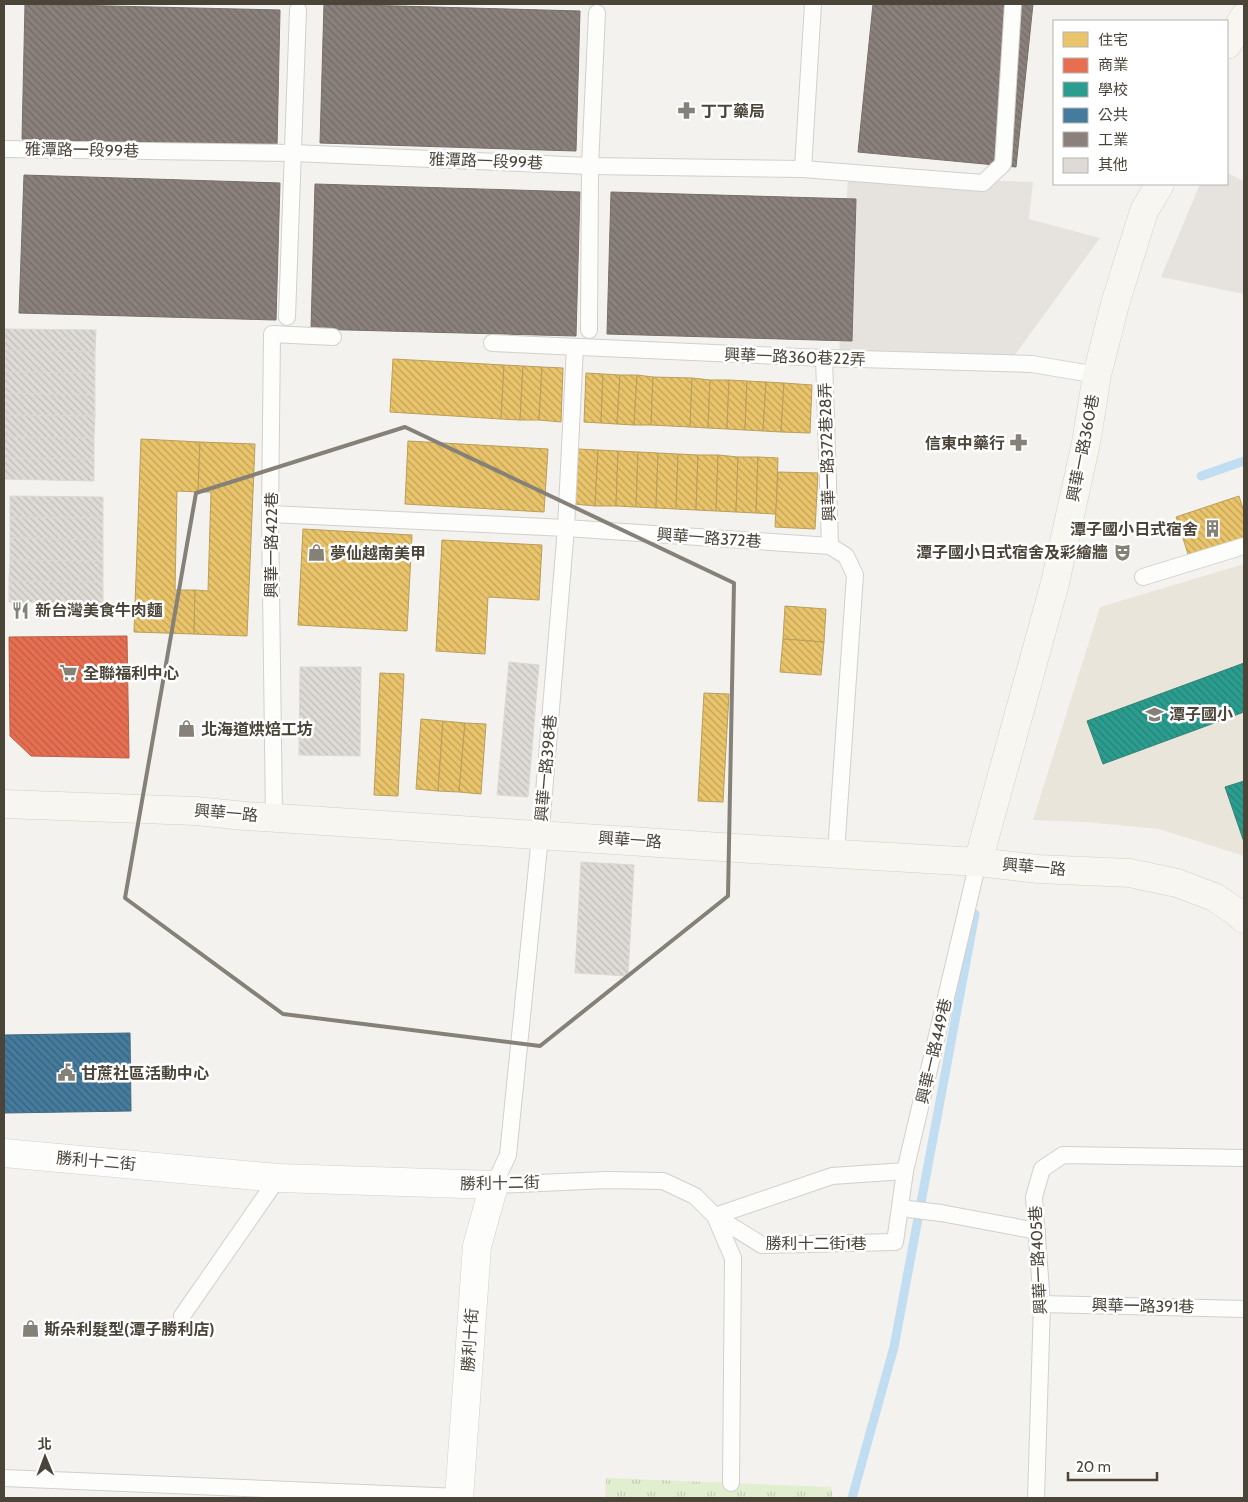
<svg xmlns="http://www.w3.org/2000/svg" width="1248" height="1502" viewBox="0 0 1248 1502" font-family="Cabin,'Noto Sans TC',sans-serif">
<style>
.education{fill:#eae5da}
.grass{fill:url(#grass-tufts)}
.parking{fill:#e6e3df}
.homes{fill:url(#homes-back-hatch);stroke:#ba9e5b}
.shops{fill:url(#shops-back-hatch);stroke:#b8624a}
.schools{fill:url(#schools-back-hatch);stroke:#348275}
.public{fill:url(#public-back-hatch);stroke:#476a7f}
.industry{fill:url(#industry-back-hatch);stroke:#776f68}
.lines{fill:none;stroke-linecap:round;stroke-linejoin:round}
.stream{stroke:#c0ddf1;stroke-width:9}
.building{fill:url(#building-back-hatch);stroke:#dcd9d4}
.lane-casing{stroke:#d2d0cb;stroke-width:18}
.street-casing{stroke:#d2d0cb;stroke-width:29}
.secondary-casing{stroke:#d3cfc5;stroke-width:29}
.lane{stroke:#fdfdfc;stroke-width:16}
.street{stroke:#fdfdfc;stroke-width:28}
.secondary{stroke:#f7f6f1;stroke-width:28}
.marked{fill:none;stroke:#868178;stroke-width:4;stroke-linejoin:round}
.labels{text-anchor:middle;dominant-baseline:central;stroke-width:5;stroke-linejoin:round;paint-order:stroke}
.poi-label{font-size:16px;font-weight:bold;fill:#4b4439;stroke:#fff;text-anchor:start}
.street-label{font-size:16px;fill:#4b4439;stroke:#fff}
</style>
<defs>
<pattern id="grass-tufts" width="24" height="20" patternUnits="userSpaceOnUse" patternTransform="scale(1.25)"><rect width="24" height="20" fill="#e1eecf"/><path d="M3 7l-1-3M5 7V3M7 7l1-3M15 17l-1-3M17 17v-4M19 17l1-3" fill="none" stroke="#c3cdb2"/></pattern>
<pattern id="homes-back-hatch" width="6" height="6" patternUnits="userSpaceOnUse" patternTransform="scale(1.25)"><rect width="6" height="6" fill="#e9c46a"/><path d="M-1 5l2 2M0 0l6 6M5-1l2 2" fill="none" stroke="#bfa158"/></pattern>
<pattern id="shops-back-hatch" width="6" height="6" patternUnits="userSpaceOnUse" patternTransform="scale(1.25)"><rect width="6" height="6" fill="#e76f51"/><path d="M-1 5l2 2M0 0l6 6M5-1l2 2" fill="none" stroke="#bd5d44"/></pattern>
<pattern id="schools-back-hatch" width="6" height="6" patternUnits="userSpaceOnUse" patternTransform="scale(1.25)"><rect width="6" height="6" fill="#2a9d8f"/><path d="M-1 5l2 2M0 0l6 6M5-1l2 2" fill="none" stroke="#268276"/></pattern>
<pattern id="public-back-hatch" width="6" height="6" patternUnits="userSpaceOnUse" patternTransform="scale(1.25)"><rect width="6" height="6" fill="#457b9d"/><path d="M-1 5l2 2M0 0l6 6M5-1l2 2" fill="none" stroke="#39617a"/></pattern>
<pattern id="industry-back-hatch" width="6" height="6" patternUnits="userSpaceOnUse" patternTransform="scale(1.25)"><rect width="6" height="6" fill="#8a817c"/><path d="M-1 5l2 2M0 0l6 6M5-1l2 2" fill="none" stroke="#736b67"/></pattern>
<pattern id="building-back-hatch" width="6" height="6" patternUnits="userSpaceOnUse" patternTransform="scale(1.25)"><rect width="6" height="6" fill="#dedbd6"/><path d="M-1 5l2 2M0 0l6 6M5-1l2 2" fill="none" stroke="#c0bdb8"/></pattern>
</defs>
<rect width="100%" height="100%" fill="#f4f2ee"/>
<polygon class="education" points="1244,564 1244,856 1159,829 1084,822 1033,820 1100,607"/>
<polygon class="grass" points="606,1478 831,1487 833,1498 605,1498"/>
<g class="parking">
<polygon points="1227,173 1244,181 1244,294 1161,277 1200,184 1227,184"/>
<polygon points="848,175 1033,182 1029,219 1100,238 1011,360 839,355"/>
</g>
<g class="homes">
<polygon points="393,359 504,365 501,419 390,412"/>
<polygon points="504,365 523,366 520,420 501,419"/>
<polygon points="523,366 542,367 539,420 520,420"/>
<polygon points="542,367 563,368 561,422 539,420"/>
<polygon points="586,373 603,374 601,423 584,422"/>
<polygon points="603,374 620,375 617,424 601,423"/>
<polygon points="620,375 637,375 634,425 617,424"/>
<polygon points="637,375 653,377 651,425 634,425"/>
<polygon points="653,377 692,378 690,427 651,425"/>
<polygon points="692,378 710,380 708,428 690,427"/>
<polygon points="710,380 729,380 727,429 708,428"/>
<polygon points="729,380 747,381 745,430 727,429"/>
<polygon points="747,381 766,382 763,431 745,430"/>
<polygon points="766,382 784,383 781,432 763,431"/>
<polygon points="784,383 812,385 810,433 781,432"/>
<polygon points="141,439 200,442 198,492 177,491 175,590 195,590 194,634 134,632"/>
<polygon points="408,441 548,449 544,512 405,504"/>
<polygon points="200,442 255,444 247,636 194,634 195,590 208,591 211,492 198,492"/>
<polygon points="578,449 598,450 595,506 575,504"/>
<polygon points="598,450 618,451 616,506 595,506"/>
<polygon points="618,451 638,452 636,507 616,506"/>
<polygon points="638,452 658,453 656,508 636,507"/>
<polygon points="658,453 678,454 676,509 656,508"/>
<polygon points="678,454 698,455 696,510 676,509"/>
<polygon points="698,455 718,455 716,511 696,510"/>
<polygon points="718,455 738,457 736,512 716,511"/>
<polygon points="738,457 758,457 756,513 736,512"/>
<polygon points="758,457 778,458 776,514 756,513"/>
<polygon points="778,472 818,473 815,529 775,527"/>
<polygon points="1239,496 1244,512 1244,542 1190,560 1176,517"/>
<polygon points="303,529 412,535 407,631 298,625"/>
<polygon points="442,540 542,545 539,600 488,597 485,654 436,651"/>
<polygon points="785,606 826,609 824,642 783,639"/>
<polygon points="783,639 824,642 821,675 780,672"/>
<polygon points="380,673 404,674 398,796 374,795"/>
<polygon points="704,693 729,694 723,802 698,801"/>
<polygon points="421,719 443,721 438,791 416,789"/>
<polygon points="443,721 465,723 459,792 438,791"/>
<polygon points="465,723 486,724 481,794 459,792"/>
</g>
<polygon class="shops" points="127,636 129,758 31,756 10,736 9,637"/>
<g class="schools">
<polygon points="1244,663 1244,712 1103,764 1087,721"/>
<polygon points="1244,781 1244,842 1225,787"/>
</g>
<polygon class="public" points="130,1033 131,1111 4,1113 4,1035"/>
<g class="industry">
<polygon points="25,4 280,10 277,146 22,139"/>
<polygon points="324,4 580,11 576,151 320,143"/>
<polygon points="873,4 1033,4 1016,167 858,152"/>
<polygon points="24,175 280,183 276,320 19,313"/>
<polygon points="315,184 580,192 576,336 311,329"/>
<polygon points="611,192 856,199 852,341 607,334"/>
</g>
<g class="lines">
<g class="stream">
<polyline points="1201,476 1244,461"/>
<polyline points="852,1498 894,1347 975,914"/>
</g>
</g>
<g class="building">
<polygon points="4,329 96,330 95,352 4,350"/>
<polygon points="4,350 95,352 95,373 4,372"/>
<polygon points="4,372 95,373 95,395 4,393"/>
<polygon points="4,393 95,395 95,416 4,415"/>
<polygon points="4,415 95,416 94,438 4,437"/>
<polygon points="4,437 94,438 94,459 4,458"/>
<polygon points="4,458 94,459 94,481 4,479"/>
<polygon points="10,496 103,497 103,518 10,517"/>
<polygon points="10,517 103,518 103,540 10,538"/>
<polygon points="10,538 103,540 103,561 10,560"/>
<polygon points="10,560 103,561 103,582 9,581"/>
<polygon points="9,581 103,582 103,603 9,602"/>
<polygon points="509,662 539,665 528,797 497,795"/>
<polygon points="300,667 361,667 360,756 299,755"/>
<polygon points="581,862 634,865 628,976 575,973"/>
</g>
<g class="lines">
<defs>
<g id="lane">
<polyline points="4,149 293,153 590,166 803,169 813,4"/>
<polyline points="803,169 983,183 1003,164 1013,4"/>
<polyline points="287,317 298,10"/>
<polyline points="589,330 590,166 597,13"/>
<polyline points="492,343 824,358 1032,364 1097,375"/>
<polyline points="575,347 566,528 542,817 508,1155 494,1185 607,1180 663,1181 695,1196 715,1216 733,1258 731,1483"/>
<polyline points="824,358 830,546"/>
<polyline points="270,514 566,528 830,546 846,556 855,575 836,853"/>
<polyline points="1143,577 1244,546"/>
<polyline points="274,817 270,514 272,334 333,337"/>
<polyline points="900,1208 941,1213 1037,1231"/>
<polyline points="715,1216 762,1245 895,1242 905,1171 978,862"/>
<polyline points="715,1216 832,1176 905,1171"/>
<polyline points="1042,1304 1244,1309"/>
<polyline points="182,1316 278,1178"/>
<polyline points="4,1478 459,1497"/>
<polyline points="1036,1498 1042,1304 1034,1197 1042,1169 1063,1155 1244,1158"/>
</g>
<polyline id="street" points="4,1153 278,1178 494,1185 477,1246 459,1498"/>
<g id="secondary">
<polyline points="1227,45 1244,17"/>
<polyline points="4,804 196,811 245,816 752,849 978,862 1038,869 1130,873 1177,883 1214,897 1235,911 1244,919"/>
<polyline points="978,862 1055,583 1086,443 1097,375 1115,304 1144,211 1160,184"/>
</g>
</defs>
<use href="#lane" class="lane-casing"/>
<use href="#street" class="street-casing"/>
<use href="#secondary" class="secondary-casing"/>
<use href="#lane" class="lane"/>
<use href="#street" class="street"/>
<use href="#secondary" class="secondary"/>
</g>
<path class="marked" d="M405 427 734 583 728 896 540 1046 283 1014 125 898 196 493Z"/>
<defs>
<symbol id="pharmacy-bare" viewBox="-9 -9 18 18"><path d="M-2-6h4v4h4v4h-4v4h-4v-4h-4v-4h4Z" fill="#868178" stroke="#fff" stroke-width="2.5" paint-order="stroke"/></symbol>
<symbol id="building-bare" viewBox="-9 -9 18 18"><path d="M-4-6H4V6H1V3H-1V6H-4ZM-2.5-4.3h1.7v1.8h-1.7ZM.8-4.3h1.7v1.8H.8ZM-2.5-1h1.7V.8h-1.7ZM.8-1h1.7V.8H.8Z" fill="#868178" stroke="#fff" stroke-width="2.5" paint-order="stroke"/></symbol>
<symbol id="theatre-bare" viewBox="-9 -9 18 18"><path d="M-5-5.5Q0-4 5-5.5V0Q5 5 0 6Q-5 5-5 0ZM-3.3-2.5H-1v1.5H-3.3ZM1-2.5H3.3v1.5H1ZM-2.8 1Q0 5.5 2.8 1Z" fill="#868178" stroke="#fff" stroke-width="2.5" paint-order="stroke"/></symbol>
<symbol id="shop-bare" viewBox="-9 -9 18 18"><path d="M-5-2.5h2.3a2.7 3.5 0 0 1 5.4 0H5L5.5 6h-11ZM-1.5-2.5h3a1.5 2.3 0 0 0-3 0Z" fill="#868178" stroke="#fff" stroke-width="2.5" paint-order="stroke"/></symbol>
<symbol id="restaurant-bare" viewBox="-9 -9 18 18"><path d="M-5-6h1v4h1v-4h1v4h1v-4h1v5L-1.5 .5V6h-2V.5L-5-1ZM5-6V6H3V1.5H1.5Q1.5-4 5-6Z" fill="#868178" stroke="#fff" stroke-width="2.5" paint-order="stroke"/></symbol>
<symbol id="supermarket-bare" viewBox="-9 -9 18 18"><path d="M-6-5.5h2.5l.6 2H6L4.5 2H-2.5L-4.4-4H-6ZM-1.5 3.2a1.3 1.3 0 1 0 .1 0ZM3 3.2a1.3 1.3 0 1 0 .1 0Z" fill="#868178" stroke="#fff" stroke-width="2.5" paint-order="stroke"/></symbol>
<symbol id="school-bare" viewBox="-9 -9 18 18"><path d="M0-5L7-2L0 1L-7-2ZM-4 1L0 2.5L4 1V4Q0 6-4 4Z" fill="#868178" stroke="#fff" stroke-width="2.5" paint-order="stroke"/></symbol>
<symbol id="civic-bare" viewBox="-9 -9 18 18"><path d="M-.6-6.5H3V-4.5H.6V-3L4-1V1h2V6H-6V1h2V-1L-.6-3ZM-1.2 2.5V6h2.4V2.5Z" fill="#868178" stroke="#fff" stroke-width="2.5" paint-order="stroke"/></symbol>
</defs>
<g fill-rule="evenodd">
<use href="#pharmacy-bare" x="674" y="98" width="25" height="25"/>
<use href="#pharmacy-bare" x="1006" y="430" width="25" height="25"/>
<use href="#building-bare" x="1200" y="516" width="25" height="25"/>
<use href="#theatre-bare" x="1110" y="540" width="25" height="25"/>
<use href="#shop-bare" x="304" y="540" width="25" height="25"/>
<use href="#restaurant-bare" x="8" y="598" width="25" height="25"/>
<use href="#supermarket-bare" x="56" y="660" width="25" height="25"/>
<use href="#school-bare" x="1142" y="702" width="25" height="25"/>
<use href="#shop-bare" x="174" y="716" width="25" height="25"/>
<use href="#civic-bare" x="54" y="1060" width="25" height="25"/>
<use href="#shop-bare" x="18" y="1316" width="25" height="25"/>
</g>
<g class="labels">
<g class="poi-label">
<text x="701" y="111">丁丁藥局</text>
<text x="1005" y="443" text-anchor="end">信東中藥行</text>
<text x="1198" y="529" text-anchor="end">潭子國小日式宿舍</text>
<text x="1108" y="552" text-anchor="end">潭子國小日式宿舍及彩繪牆</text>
<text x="330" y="553">夢仙越南美甲</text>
<text x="35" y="610">新台灣美食牛肉麵</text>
<text x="83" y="673">全聯福利中心</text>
<text x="1169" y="714">潭子國小</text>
<text x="201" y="729">北海道烘焙工坊</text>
<text x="81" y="1073">甘蔗社區活動中心</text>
<text x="44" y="1329">斯朵利髮型(潭子勝利店)</text>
</g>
<g class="street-label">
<text transform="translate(82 150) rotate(1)">雅潭路一段99巷</text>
<text transform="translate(486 161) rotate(2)">雅潭路一段99巷</text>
<text transform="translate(795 357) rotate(2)">興華一路360巷22弄</text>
<text transform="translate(1083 448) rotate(-79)">興華一路360巷</text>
<text transform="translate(827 452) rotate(-92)">興華一路372巷28弄</text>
<text transform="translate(709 538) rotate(4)">興華一路372巷</text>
<text transform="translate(271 545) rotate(-90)">興華一路422巷</text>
<text transform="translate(546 768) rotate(-85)">興華一路398巷</text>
<text transform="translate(226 813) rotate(5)">興華一路</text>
<text transform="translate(630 840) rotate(4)">興華一路</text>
<text transform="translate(1034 867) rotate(5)">興華一路</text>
<text transform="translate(934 1051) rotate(-77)">興華一路449巷</text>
<text transform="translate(96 1161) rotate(5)">勝利十二街</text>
<text transform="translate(500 1183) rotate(-1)">勝利十二街</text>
<text x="816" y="1243">勝利十二街1巷</text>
<text transform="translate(1038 1260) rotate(-93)">興華一路405巷</text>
<text transform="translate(1143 1306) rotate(1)">興華一路391巷</text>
<text transform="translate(470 1340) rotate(-86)">勝利十街</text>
</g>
</g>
<rect width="1248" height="1502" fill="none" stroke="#4b4439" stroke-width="10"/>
<rect x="1053" y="20" width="175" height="165" fill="#ffffff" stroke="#b7b4b0"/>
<rect x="1063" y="32" width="25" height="15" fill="#e9c46a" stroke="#b7b4b0"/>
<text x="1098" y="45" font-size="15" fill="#4b4439">住宅</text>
<rect x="1063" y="58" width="25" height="15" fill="#e76f51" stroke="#b7b4b0"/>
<text x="1098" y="70" font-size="15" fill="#4b4439">商業</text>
<rect x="1063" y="82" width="25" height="15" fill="#2a9d8f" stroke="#b7b4b0"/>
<text x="1098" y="95" font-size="15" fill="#4b4439">學校</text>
<rect x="1063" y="108" width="25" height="15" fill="#457b9d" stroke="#b7b4b0"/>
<text x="1098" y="120" font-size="15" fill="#4b4439">公共</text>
<rect x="1063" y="132" width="25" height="15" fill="#8a817c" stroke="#b7b4b0"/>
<text x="1098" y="145" font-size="15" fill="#4b4439">工業</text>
<rect x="1063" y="158" width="25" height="15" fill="#dedbd6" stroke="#b7b4b0"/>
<text x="1098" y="170" font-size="15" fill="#4b4439">其他</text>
<g transform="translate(45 1457) rotate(359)" stroke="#ffffff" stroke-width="4" paint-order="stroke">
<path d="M0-4L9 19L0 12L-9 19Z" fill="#4b4439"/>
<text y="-8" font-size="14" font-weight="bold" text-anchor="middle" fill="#4b4439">北</text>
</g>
<path d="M1068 1472v8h89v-8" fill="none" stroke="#4b4439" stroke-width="2.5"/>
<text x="1076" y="1472" font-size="15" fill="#4b4439" stroke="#ffffff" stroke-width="4" paint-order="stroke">20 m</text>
</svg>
